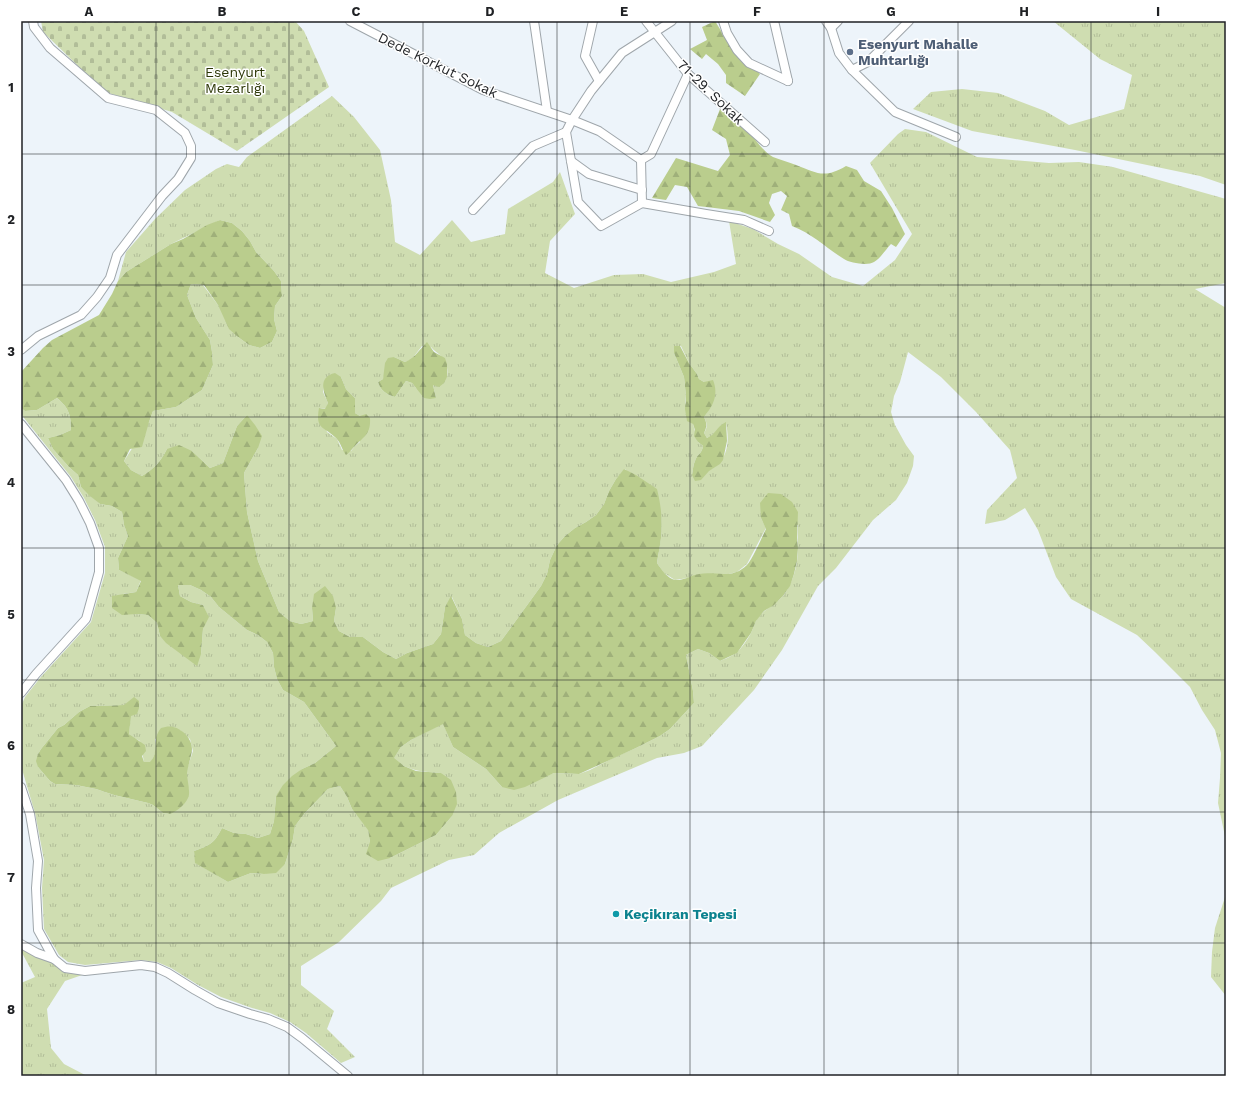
<svg xmlns="http://www.w3.org/2000/svg" width="1247" height="1097" viewBox="0 0 1247 1097" font-family="'Work Sans',sans-serif">
<style>
.grass{fill:url(#grass-tufts);fill-rule:evenodd}
.forest{fill:url(#forest-firs)}
.cemetery{fill:url(#cemetery-stones)}
.lines{fill:none;stroke-linecap:round;stroke-linejoin:round}
.minor-casing{stroke:#9fa6ab;stroke-width:10}
.minor{stroke:#fff;stroke-width:8}
.grid{fill:none;stroke:#1f2124;stroke-width:1;stroke-opacity:0.55}
.service-dot{fill:#5c6f8a;stroke:#fff;stroke-width:1.5}
.culture-dot{fill:#0f9aa8;stroke:#fff;stroke-width:1.5}
.labels{text-anchor:middle;dominant-baseline:central;stroke-width:3;stroke-linejoin:round;paint-order:stroke}
.service-label{font-size:14px;font-weight:bold;fill:#4e5e75;stroke:#fff;text-anchor:start}
.street-label{font-size:14px;fill:#1f2124;stroke:#fff}
.park-label{font-size:14px;fill:#2d3807;stroke:#fff}
.culture-label{font-size:14px;font-weight:bold;fill:#0d838f;stroke:#fff;text-anchor:start}
.neatline{fill:none;stroke:#1f2124;stroke-width:1.5}
.grid-label{font-size:13px;text-anchor:middle;font-weight:bold;fill:#1f2124}
</style>
<defs>
<pattern id="grass-tufts" width="24" height="20" patternUnits="userSpaceOnUse"><rect width="24" height="20" fill="#cfddb1"/><path d="M3 7l-1-3M5 7V3M7 7l1-3M15 17l-1-3M17 17v-4M19 17l1-3" fill="none" stroke="#b1bd98"/></pattern>
<pattern id="forest-firs" width="22" height="20" patternUnits="userSpaceOnUse"><rect width="22" height="20" fill="#bacd8d"/><path d="M5 1l3.5 6h-7zM16 11l3.5 6h-7z" fill="#9fb07a"/></pattern>
<pattern id="cemetery-stones" width="16" height="16" patternUnits="userSpaceOnUse"><rect width="16" height="16" fill="#cfddb1"/><path d="M2 7V4a2 2 0 0 1 4 0v3zM10 15v-3a2 2 0 0 1 4 0v3z" fill="#b1bd98"/></pattern>
</defs>
<rect width="100%" height="100%" fill="#edf4fa"/>
<g class="grass">
<polygon points="1053,21 1226,21 1226,185 1200,176 1075,150 972,131 913,109 931,92 962,89 998,93 1045,111 1069,125 1124,109 1132,75 1100,59"/>
<path d="M332 96 354 117 380 150 391 200 395 242 420 255 452 220 471 242 505 234 508 209 553 182 560 172 575 214 550 241 545 273 574 288 614 275 643 274 671 282 714 272 736 264 729 221 753 229 778 244 799 254 832 277 863 286 895 260 912 234 870 163 898 134 905 129 926 132 977 157 1049 163 1079 162 1113 167 1226 199V283L1195 289 1226 308V841L1218 803 1220 778 1221 753 1215 730 1202 710 1190 687 1155 652 1137 635 1071 599 1056 577 1038 530 1025 508 1005 520 985 524 987 510 1017 478 1010 450 976 412 941 377 908 352 900 382 894 396 891 412 895 425 906 445 914 456 913 466 907 483 896 500 873 520 836 568 818 586 782 650 754 690 702 746 684 753 657 758 558 800 499 833 474 855 449 860 391 888 381 901 339 942 301 966V985L334 1011 327 1029 355 1057 341 1063 306 1033 290 1022 270 1013 252 1008 221 997 198 985 171 968 157 962 141 960 85 965 68 962 59 955 44 929 42 888 44 860 35 813 21 766V706L25 697 40 678 91 622 105 573V547L95 520 84 498 71 477 24 418 21 413V408L25 411 37 410 57 398C69 408 71 415 71 430L60 435 48 438 53 449 69 467 78 475 81 487 100 504 112 506 122 512 124 525 128 536 118 558 119 570 141 580 136 592 123 594 136 614 148 615 157 623 160 636 176 650 201 654 203 629 208 616 203 605 191 602 180 596 178 585H190L201 590 211 597 219 607 247 630 258 635 267 642 273 653 274 667 277 679 283 690 304 702 336 746 315 763 302 769 276 796 274 821 270 834 258 838 246 834 234 833 222 828C214 844 210 845 194 851L196 863 228 882 251 873 264 874 285 864 293 839 295 826 304 814 328 789 340 786 347 797 352 809 368 829 370 842 390 858 436 835 452 816 441 773C420 771 411 772 393 759L401 747 411 740 443 723 453 747 486 769 502 787 542 778 554 773 579 774 590 770 613 758 636 748 660 736 670 729 694 703 693 691 686 655 698 649 709 653 720 661C725 659 732 656 736 653 742 648 747 640 751 633 753 629 754 624 757 619 764 609 776 605 784 595 793 582 798 565 798 549 798 540 797 534 798 525L761 518 766 528 747 564 737 572 724 575 700 574 688 578 675 580 664 573 657 563 661 538 662 526 661 514 625 469 616 479 609 491 604 504 596 515 586 522 575 528 565 536 557 545 550 560 547 574 541 586 501 641 488 647 476 643 465 635 462 619 452 597 445 607 441 634 433 644 407 653 396 659 383 652 363 637H350L339 631 334 621 336 608H312L313 621 301 624 290 621 279 612 258 561 247 512 244 473 258 448 247 415 237 426 223 463 210 468 192 451 167 449C161 461 154 469 142 476L131 470 124 461 149 422 153 411 176 407 202 390 213 365 212 352 210 340 196 318 187 295 191 284 203 285 218 305 238 337 249 345 260 348 272 342 277 331 274 319 275 306 282 296 281 281 274 271 256 252 250 241 242 231 232 223 220 220 171 244 126 272 118 281 126 252 155 219 185 190 216 169 227 164 239 167 247 157ZM422 346 431 347C434 351 437 352 441 356 447 362 448 368 447 377L433 385 436 398 416 388 412 383 406 381 395 397C387 395 380 390 378 382L383 379 385 373 394 357 405 362 411 360ZM674 346H681L689 363 697 374 699 379 704 382 708 411 704 417C707 423 708 427 704 433L707 438C714 435 719 428 726 423 730 442 728 463 707 471 702 473 697 474 692 475 693 470 693 465 695 461 697 454 702 454 703 446L698 442 693 424 685 403 686 396 684 377 674 353ZM341 377 346 389 355 398V413L360 416V442L355 446 351 451 342 450 337 439 327 432 320 408 326 409 328 403 323 392 325 379ZM124 705C135 721 129 717 129 734L134 738 140 741 144 762 150 763C156 756 156 748 155 739L180 730 190 739 193 751 187 769V781L189 793 170 814 163 813 153 805 148 803 114 795 96 789 76 785 55 784 50 781 38 767V754L41 749 58 728 64 725 79 712 90 706Z"/>
<polygon points="1226,894 1226,996 1211,977 1212,952 1215,928"/>
<polygon points="21,949 35,956 85,974 65,981 47,1009 51,1048 64,1064 87,1076 21,1076 21,983 35,977 21,951"/>
</g>
<g class="forest">
<polygon points="715,21 731,47 760,74 745,96 726,83 726,75 718,64 706,54 702,59 690,49 707,40 702,27"/>
<path d="M720 109C729 117 739 124 749 133 757 140 762 151 773 157 780 160 789 162 796 165 817 173 824 179 846 166L857 170 864 181 881 191 892 208 905 234 896 247 891 244C886 249 880 259 874 262 868 266 850 263 844 259 826 248 813 234 792 226L789 214 781 210 787 196 781 191 772 194 769 203 775 215 770 222 739 211 698 206 687 187 675 185 666 200 652 198 676 158 718 171 730 155 726 139 712 130Z"/>
<path d="M220 220 232 223 242 231 250 241 256 252 274 271 281 281 282 296 275 306 274 319 277 331 272 342 260 348 249 345 238 337 229 329 218 305 204 285 191 284 187 295 196 318 210 340 212 352 213 365 202 390 176 407 153 411 149 422 142 447 130 449 124 461 131 470 142 476C154 469 161 461 167 449L179 445 192 451 210 468 223 463 237 426 247 415 255 425 262 436 258 448 244 473 247 512 258 561 279 612 290 621 301 624 313 621 312 608 314 594 325 586 333 596 336 608 334 621 339 631 350 637H363L383 652 396 659 407 653 433 644 441 634 445 607 451 596 462 619 465 635 476 643 488 647 501 641 541 586 547 574 550 560 557 545 565 536 575 528 586 522 596 515 604 504 609 491 616 479 624 469 636 475 657 489C661 505 663 522 661 538 660 547 658 555 657 563 662 570 667 578 675 580 683 581 692 575 699 574 716 571 732 580 747 565 753 558 762 537 766 529L761 518 760 503 768 493 781 494 792 502 798 512 797 537 798 548 797 561 794 574 790 586 783 596 774 605 764 611 756 621 751 633 737 653 720 661 709 653 698 649 686 655 693 691 694 703 670 729 660 736 636 748 579 774 554 773 525 787 514 790 502 787 486 769 453 747 443 724 411 740 401 747 394 758 404 766 416 771 441 773 451 780 456 792 457 804 452 816 436 835 390 858 378 861 366 854 370 842 368 830 352 809 347 797 340 786 328 789 304 814 295 826 293 839 285 864 276 873 264 874 251 873 228 882 195 863 194 851C210 845 214 844 222 828L234 833 246 834 258 838 270 834 274 821 276 796 283 785 292 776 302 769 315 763 336 746 304 702 283 690 277 679 274 667 273 653 267 642 258 635 247 630 219 607 211 597 201 590 190 585H178L180 596 191 602 203 605 209 617 203 629 201 654 197 666 166 643 160 636 157 623 148 615 136 614 122 615 112 608V596L136 592 141 581 119 570 118 558 128 536 124 525 122 512 112 506 100 504 90 496 81 487 78 475 69 467 53 449 48 438 60 435 71 430C71 415 69 408 57 398L37 410 25 411 21 408V372L43 348 52 340 99 315 112 294 118 281 126 272 171 244 183 239 207 225Z"/>
<path d="M427 342 434 352 445 358 447 364V377L444 383 439 387 433 385 436 398 430 399 424 398 412 383 406 381 395 397C387 395 380 390 378 382L383 379 385 363 388 358 394 357 405 362C414 359 420 349 427 342Z"/>
<path d="M674 346H680L689 363 697 374 699 379 704 382 713 380C719 395 713 406 704 417 707 423 707 427 704 433L707 438C716 434 716 427 726 422L727 441 723 460 720 464 709 471 701 480 695 481 692 475C693 470 693 465 695 461 697 454 702 454 703 446L698 442 694 436 695 430 693 424 687 421 685 409 686 396 684 377 674 353Z"/>
<path d="M335 373 341 377 346 389 355 398V413L360 416 366 414 370 418C371 433 365 436 355 446 352 449 350 452 346 455 342 450 341 443 336 438 324 426 315 430 319 408L325 409 328 403C323 391 318 377 335 373Z"/>
<path d="M134 697 139 701V708L137 714 131 716C131 722 129 728 129 734L145 745 146 751 142 756 144 762H150C160 752 151 740 161 728 165 727 169 726 173 727 183 729 192 739 192 749 192 755 188 765 187 773 187 781 191 792 188 798 185 805 177 811 170 814L163 813 153 805 148 803 114 795 96 789 76 785 55 784 50 781 38 767 36 761 38 754 41 749 58 728 64 725 79 712 90 706 124 705Z"/>
</g>
<polygon class="cemetery" points="41,21 295,21 304,31 329,87 237,151 172,112 105,92 43,32"/>
<g class="lines">
<defs>
<g id="minor">
<polyline points="350,21 483,90 572,120 599,131 641,160"/>
<polyline points="534,21 547,111"/>
<polyline points="593,21 585,56 599,81"/>
<polyline points="646,21 688,74 765,142"/>
<polyline points="723,21 727,33 737,50 749,63 788,81"/>
<polyline points="774,21 788,81"/>
<polyline points="826,21 831,28 839,53 852,70 895,112 956,137"/>
<polyline points="831,28 838,21"/>
<polyline points="852,70 868,62 909,21"/>
<polyline points="641,160 651,154 688,74"/>
<polyline points="641,160 642,203"/>
<polyline points="571,161 589,174 642,190"/>
<polyline points="642,203 601,226 578,202 566,132 572,120 591,91 622,53 672,21"/>
<polyline points="642,203 706,214 744,220 769,231"/>
<polyline points="473,210 533,146 566,132"/>
<polyline points="21,350 38,336 81,315 97,297 110,278 117,255 162,196 178,179 191,158 191,146 185,133 156,110 108,98 50,48 34,27 33,21"/>
<polyline points="21,424 66,480 79,501 90,523 99,548 99,572 86,619 36,674 21,693"/>
<polyline points="21,787 30,814 38,861 36,888 38,930 54,959 65,968 85,971 141,965 155,967 168,973 195,990 218,1003 250,1014 268,1019 287,1027 302,1038 348,1076"/>
<polyline points="21,944 37,953 54,959"/>
</g>
</defs>
<use href="#minor" class="minor-casing"/>
<use href="#minor" class="minor"/>
</g>
<path class="grid" d="M156 21V1076M289 21V1076M423 21V1076M557 21V1076M690 21V1076M824 21V1076M958 21V1076M1091 21V1076M21 154H1226M21 285H1226M21 417H1226M21 548H1226M21 680H1226M21 812H1226M21 943H1226"/>
<circle class="service-dot" cx="850" cy="52" r="4"/>
<circle class="culture-dot" cx="616" cy="914" r="4"/>
<g class="labels">
<g class="service-label">
<text x="858" y="44">Esenyurt Mahalle<tspan x="858" dy="16">Muhtarlığı</tspan></text>
</g>
<g class="street-label">
<text transform="translate(438 65) rotate(26)">Dede Korkut Sokak</text>
<text transform="translate(711 92) rotate(44)">71-29. Sokak</text>
</g>
<g class="park-label">
<text x="235" y="72">Esenyurt<tspan x="235" dy="16">Mezarlığı</tspan></text>
</g>
<g class="culture-label">
<text x="624" y="914">Keçikıran Tepesi</text>
</g>
</g>
<rect width="1247" height="1097" fill="none" stroke="#ffffff" stroke-width="44"/>
<rect x="22" y="22" width="1203" height="1053" class="neatline"/>
<g class="grid-label">
<text x="89" y="16">A</text>
<text x="222" y="16">B</text>
<text x="356" y="16">C</text>
<text x="490" y="16">D</text>
<text x="624" y="16">E</text>
<text x="757" y="16">F</text>
<text x="891" y="16">G</text>
<text x="1024" y="16">H</text>
<text x="1158" y="16">I</text>
<text x="11" y="92">1</text>
<text x="11" y="224">2</text>
<text x="11" y="356">3</text>
<text x="11" y="487">4</text>
<text x="11" y="619">5</text>
<text x="11" y="750">6</text>
<text x="11" y="882">7</text>
<text x="11" y="1014">8</text>
</g>
</svg>
